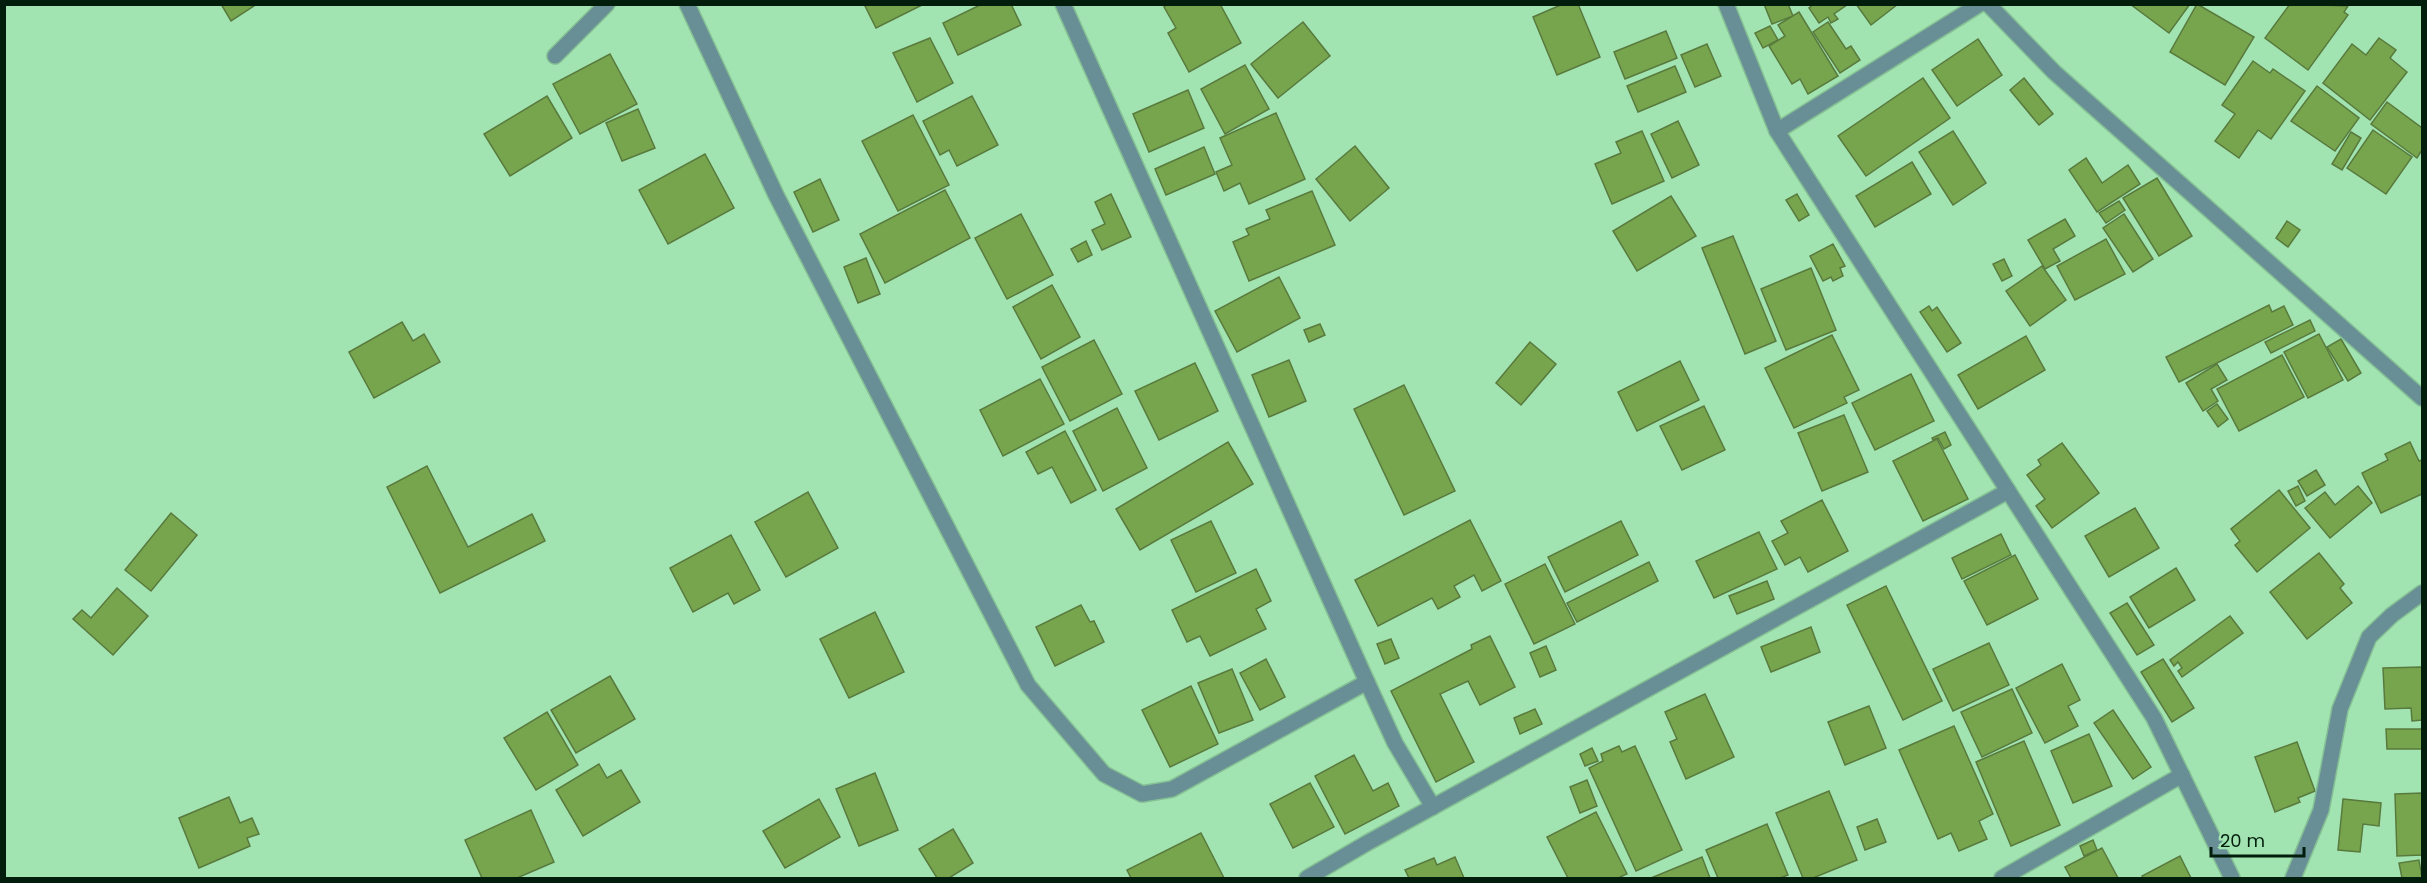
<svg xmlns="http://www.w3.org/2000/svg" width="2427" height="883" viewBox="0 0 2427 883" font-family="Poppins,sans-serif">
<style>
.building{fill:#77a54e;stroke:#597a3d;stroke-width:1.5}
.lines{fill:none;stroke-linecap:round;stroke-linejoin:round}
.minor-casing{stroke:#85c094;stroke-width:18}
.minor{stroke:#688e96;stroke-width:15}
</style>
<rect width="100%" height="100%" fill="#a1e4b2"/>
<g class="building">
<polygon points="221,4 257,4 231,21"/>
<polygon points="864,4 924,4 876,28"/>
<polygon points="982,4 1011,4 1021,25 958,55 943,23"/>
<polygon points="1168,4 1220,4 1241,43 1189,72 1168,33 1176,28 1164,7"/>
<polygon points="1563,4 1578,4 1600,57 1557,75 1533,17"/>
<polygon points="1764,4 1788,4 1793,16 1772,24"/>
<polygon points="1814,4 1846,4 1847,5 1834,14 1838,19 1831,23 1828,17 1819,23 1809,8"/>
<polygon points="1856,4 1898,4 1871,25"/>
<polygon points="2130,4 2190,4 2169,33"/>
<polygon points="2197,4 2254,37 2225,85 2170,52"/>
<polygon points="2290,4 2348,6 2344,12 2348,15 2308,70 2265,38"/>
<polygon points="1799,12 1838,76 1808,94 1800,79 1792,84 1769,46 1785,36 1778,25"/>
<polygon points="1303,22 1330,56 1278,98 1251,64"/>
<polygon points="1828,22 1846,49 1851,46 1860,60 1840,73 1813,32"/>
<polygon points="1770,26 1778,40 1763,48 1755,33"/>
<polygon points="1666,31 1677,58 1625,79 1614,52"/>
<polygon points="930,38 953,83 917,102 893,53"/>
<polygon points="2379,38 2396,50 2390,58 2407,72 2370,120 2323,83 2352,44 2366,55"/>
<polygon points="1978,39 2002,75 1957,106 1932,70"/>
<polygon points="1707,44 1721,76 1695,87 1681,55"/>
<polygon points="610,54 637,104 580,134 553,84"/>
<polygon points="2253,61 2270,73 2273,69 2305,91 2271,139 2258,130 2239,158 2215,141 2235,114 2222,105"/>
<polygon points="1245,65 1269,109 1225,134 1201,89"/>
<polygon points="1675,66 1686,92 1638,112 1627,86"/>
<polygon points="1923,78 1950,118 1866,176 1838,136"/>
<polygon points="2024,78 2053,114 2039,125 2010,90"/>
<polygon points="2317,86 2359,118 2335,151 2291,121"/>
<polygon points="1188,90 1204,128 1149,152 1133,114"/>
<polygon points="547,96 572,138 510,176 484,134"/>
<polygon points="972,96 998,145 957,166 949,150 940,155 923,121"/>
<polygon points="2387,102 2422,128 2422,150 2417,158 2371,124"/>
<polygon points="638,109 655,148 622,161 606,123"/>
<polygon points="1276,113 1305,179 1249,204 1240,183 1224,191 1216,172 1232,165 1220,138"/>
<polygon points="913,115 949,185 898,211 862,141"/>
<polygon points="1678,121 1699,165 1672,178 1651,134"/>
<polygon points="2373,130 2412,157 2386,194 2347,168"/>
<polygon points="1642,131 1664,181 1612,204 1595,164 1621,153 1616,142"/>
<polygon points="1953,131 1986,183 1953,205 1919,152"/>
<polygon points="2351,132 2361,138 2342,170 2332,164"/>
<polygon points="1355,146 1389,188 1350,221 1316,179"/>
<polygon points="1204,147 1215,174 1166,195 1155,169"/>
<polygon points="705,154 734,208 668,244 639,190"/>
<polygon points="2086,158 2102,183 2128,165 2140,184 2097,212 2069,170"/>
<polygon points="1912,162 1931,194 1875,227 1856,196"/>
<polygon points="2157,178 2192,236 2159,256 2123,198"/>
<polygon points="820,179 839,220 813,232 794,192"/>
<polygon points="945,190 970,238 885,283 860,234"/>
<polygon points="1312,191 1335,245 1249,281 1233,242 1249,235 1246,229 1270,219 1266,210"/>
<polygon points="1111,194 1131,237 1102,250 1092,230 1105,224 1095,202"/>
<polygon points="1797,194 1809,215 1799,221 1786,200"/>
<polygon points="1671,196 1696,236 1637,271 1613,231"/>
<polygon points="2119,201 2125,210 2106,223 2099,213"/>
<polygon points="1021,214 1053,275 1007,299 975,238"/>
<polygon points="2124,214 2153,259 2133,272 2103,228"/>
<polygon points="2065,219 2075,236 2053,249 2060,261 2045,269 2028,240"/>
<polygon points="2287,221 2300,230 2288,247 2276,238"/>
<polygon points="1733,236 1776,341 1745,354 1702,248"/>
<polygon points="2106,239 2125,274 2075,300 2057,266"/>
<polygon points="1086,241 1092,255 1078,262 1071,249"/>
<polygon points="1833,244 1845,266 1840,268 1843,276 1833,281 1831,277 1823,281 1810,256"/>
<polygon points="866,258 880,294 858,303 844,267"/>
<polygon points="2004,259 2012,276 2002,281 1993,264"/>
<polygon points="2042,266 2066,300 2030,326 2006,291"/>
<polygon points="1811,268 1836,330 1786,350 1761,289"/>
<polygon points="1279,277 1300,318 1237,352 1215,311"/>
<polygon points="1052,285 1080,337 1041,359 1013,307"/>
<polygon points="2269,305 2272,312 2284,306 2293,325 2179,382 2166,357"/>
<polygon points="1929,306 1932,311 1937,307 1961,343 1947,352 1920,312"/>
<polygon points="2310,320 2315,331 2271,353 2265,342"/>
<polygon points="402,322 413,341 424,334 440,362 374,398 349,352"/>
<polygon points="1320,324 1325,335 1309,342 1304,330"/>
<polygon points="2319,334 2343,380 2308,398 2284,352"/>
<polygon points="1832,335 1859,390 1844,397 1847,403 1794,428 1765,368"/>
<polygon points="2026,336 2045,370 1978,409 1958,375"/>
<polygon points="2341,339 2361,373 2348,381 2327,347"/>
<polygon points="1094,340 1122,394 1070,421 1042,367"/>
<polygon points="1530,342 1556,364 1521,405 1496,383"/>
<polygon points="2282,355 2304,397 2239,431 2217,389"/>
<polygon points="1289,360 1306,401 1269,417 1252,375"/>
<polygon points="1680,361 1699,400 1637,431 1618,392"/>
<polygon points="1195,363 1218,411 1159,440 1135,391"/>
<polygon points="2217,364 2227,380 2211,389 2218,401 2203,411 2186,383"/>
<polygon points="1911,374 1934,421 1875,450 1852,403"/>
<polygon points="1040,379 1064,424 1003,456 980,410"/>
<polygon points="1404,385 1455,491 1404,515 1354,409"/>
<polygon points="2217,404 2228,419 2218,427 2207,411"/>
<polygon points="1704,406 1725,450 1682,470 1660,426"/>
<polygon points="1117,408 1147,468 1103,491 1073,431"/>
<polygon points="1844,415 1868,472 1822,491 1798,433"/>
<polygon points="1065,431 1096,490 1071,503 1052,467 1038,474 1026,452"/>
<polygon points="1945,432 1951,445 1944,449 1938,438 1933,440 1932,438"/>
<polygon points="1937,439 1968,499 1923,521 1893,461"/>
<polygon points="1228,442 1253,484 1140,550 1116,509"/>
<polygon points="2410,442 2419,461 2422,460 2422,494 2381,513 2362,473 2388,460 2385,454"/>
<polygon points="2062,443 2099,493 2052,528 2036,506 2045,499 2027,475 2041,465 2038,460"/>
<polygon points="427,466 468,547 532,514 545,541 440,593 387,487"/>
<polygon points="2316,470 2325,485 2307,496 2298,481"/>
<polygon points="2298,486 2305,501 2296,506 2288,491"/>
<polygon points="2358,486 2372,503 2330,538 2305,508 2325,492 2335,505"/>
<polygon points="2279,490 2310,528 2257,572 2235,545 2240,541 2231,529"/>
<polygon points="808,492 838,548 786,577 755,522"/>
<polygon points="1822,500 1848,551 1808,572 1800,557 1785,565 1772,541 1788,533 1781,521"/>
<polygon points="2135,508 2159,548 2109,577 2085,536"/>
<polygon points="171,513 197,535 151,591 125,570"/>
<polygon points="1470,520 1501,581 1482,591 1474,575 1454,586 1460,597 1438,609 1432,598 1378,626 1355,580"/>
<polygon points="1211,521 1236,573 1196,592 1171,540"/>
<polygon points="1621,521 1638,555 1565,592 1548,557"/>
<polygon points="1759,532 1777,569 1714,598 1696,561"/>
<polygon points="2001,534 2011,555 1962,579 1952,558"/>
<polygon points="731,535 760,590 734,604 728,593 693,612 670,568"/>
<polygon points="2319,553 2344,584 2340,588 2352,603 2307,639 2270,592"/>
<polygon points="2015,555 2038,599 1987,625 1964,581"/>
<polygon points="1649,562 1658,581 1577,622 1567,603"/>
<polygon points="1545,564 1575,624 1534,644 1505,584"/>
<polygon points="2176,568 2195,600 2149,628 2130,597"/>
<polygon points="1256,569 1271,601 1256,609 1266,629 1210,656 1200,636 1187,642 1172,610"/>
<polygon points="1767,581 1774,599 1737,614 1729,596"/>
<polygon points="1886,586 1942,701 1903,720 1847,605"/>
<polygon points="117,588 148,616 113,655 73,619 82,610 91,618"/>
<polygon points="2127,603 2154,645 2137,655 2110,613"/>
<polygon points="1081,605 1090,622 1094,621 1104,642 1055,666 1036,627"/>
<polygon points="875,612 904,672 849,698 820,639"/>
<polygon points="2230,616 2243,633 2182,677 2178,671 2182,668 2178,662 2174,666 2170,660"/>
<polygon points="1811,627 1820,652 1771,672 1761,647"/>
<polygon points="1490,636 1515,687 1480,705 1468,681 1440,694 1474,762 1436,782 1391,691 1472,649 1471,645"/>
<polygon points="1391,639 1399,658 1385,664 1377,644"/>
<polygon points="1989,643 2009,685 1953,711 1933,669"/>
<polygon points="1546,646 1556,670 1540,677 1530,653"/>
<polygon points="1266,659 1285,697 1260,710 1240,673"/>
<polygon points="2163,659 2194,708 2172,722 2141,672"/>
<polygon points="2062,664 2080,700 2068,706 2078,726 2045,743 2016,688"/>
<polygon points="2422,667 2422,720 2412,721 2411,708 2385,709 2383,668"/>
<polygon points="1232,669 1253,720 1219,733 1198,683"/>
<polygon points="610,676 635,719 576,753 551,710"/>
<polygon points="1191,686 1218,744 1170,767 1142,710"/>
<polygon points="2012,689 2032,733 1982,757 1961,712"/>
<polygon points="1705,694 1734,757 1686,779 1670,742 1677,739 1665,712"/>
<polygon points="1869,706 1886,748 1845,765 1828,722"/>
<polygon points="1535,709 1542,724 1520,734 1514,718"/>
<polygon points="2113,710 2151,767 2133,779 2094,723"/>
<polygon points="547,712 578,765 536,790 504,738"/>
<polygon points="1954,726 1993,814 1979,821 1987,839 1959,851 1951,833 1938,839 1899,750"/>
<polygon points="2386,729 2422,729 2422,749 2387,749"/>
<polygon points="2089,734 2112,786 2073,803 2051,751"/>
<polygon points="2024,741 2060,825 2011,846 1976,762"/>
<polygon points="2297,742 2315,791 2298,798 2300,802 2275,812 2255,757"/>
<polygon points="1619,746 1622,752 1635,746 1682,850 1636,871 1589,768 1603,761 1601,754"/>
<polygon points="1592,748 1598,761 1585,766 1580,754"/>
<polygon points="1354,755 1373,791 1388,783 1399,806 1345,834 1315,776"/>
<polygon points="599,764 607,778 621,770 640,802 583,836 556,790"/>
<polygon points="875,773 898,830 859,846 836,789"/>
<polygon points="1587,780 1597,806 1580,813 1570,787"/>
<polygon points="1310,783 1334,827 1293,848 1270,804"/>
<polygon points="1829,791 1857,860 1813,878 1803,878 1776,813"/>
<polygon points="2422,793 2422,855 2397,856 2395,794"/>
<polygon points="229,797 240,823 252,818 259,834 247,838 250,846 199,868 179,818"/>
<polygon points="819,799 840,837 785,868 763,831"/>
<polygon points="2343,799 2381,803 2379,826 2363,824 2360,852 2338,850"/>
<polygon points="531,810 554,862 517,878 482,878 465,840"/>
<polygon points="1596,812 1627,874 1618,878 1568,878 1547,837"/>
<polygon points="1877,819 1886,842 1865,850 1857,827"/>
<polygon points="1767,824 1788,875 1780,878 1718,878 1706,850"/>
<polygon points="953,829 973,863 949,878 937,878 919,849"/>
<polygon points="1201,833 1224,878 1131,878 1127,870"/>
<polygon points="2093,840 2097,850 2084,856 2080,846"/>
<polygon points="2102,848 2118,878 2071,878 2065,867"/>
<polygon points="2180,856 2191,878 2143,878 2142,876"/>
<polygon points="1455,857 1464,878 1409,878 1405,870 1434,858 1437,865"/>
<polygon points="1702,857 1710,878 1651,878"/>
<polygon points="2419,860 2422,878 2402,878 2399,863"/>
</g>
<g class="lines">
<defs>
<g id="minor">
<polyline points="687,4 776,195 1028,685 1104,774 1142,794 1172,789 1367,682"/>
<polyline points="1063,4 1367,682 1395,743 1433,807"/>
<polyline points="1726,4 1777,131 2154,718 2232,878"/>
<polyline points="1988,4 2054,72 2422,398"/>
<polyline points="555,56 607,4"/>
<polyline points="1777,131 1980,4"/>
<polyline points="1307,878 1367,843 2008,491"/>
<polyline points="2002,878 2182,775"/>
<polyline points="2293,878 2321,810 2340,709 2369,637 2392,615 2422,593"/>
</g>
</defs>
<use href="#minor" class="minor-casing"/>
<use href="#minor" class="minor"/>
</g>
<rect width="2427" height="883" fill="none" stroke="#031d0c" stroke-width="12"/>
<path d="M2211 847v9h93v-9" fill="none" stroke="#031d0c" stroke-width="3"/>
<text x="2220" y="847" font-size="18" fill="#031d0c" stroke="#a1e4b2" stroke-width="4.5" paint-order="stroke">20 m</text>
</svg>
